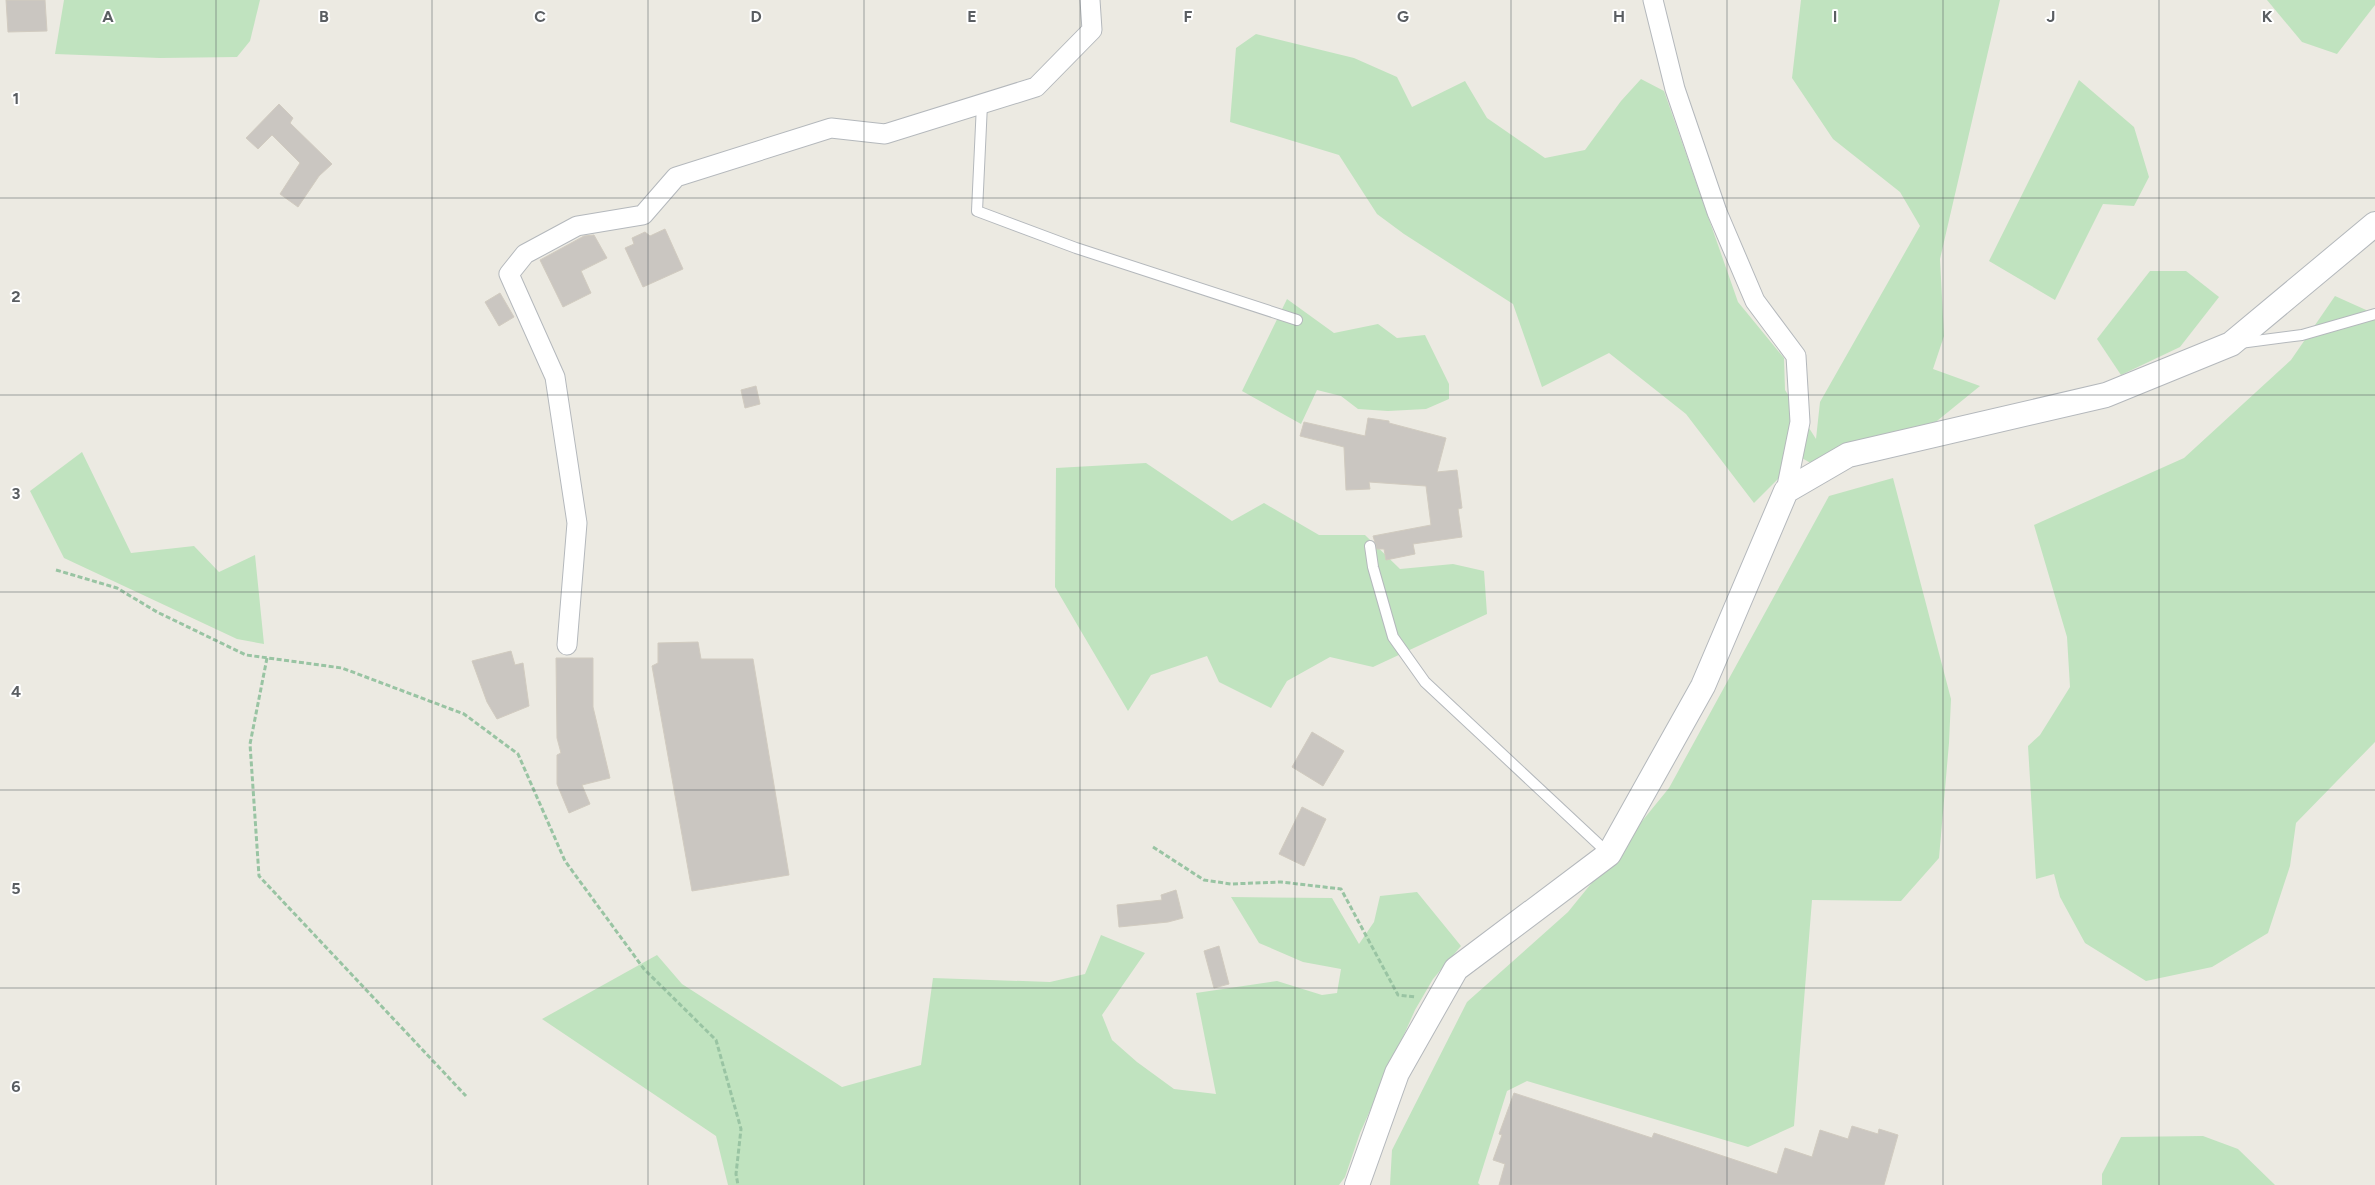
<svg xmlns="http://www.w3.org/2000/svg" width="2375" height="1185" viewBox="0 0 2375 1185" font-family="Figtree,sans-serif">
<style>
.green{fill:#c0e3bf}
.building{fill:#cac6c1;stroke:#d1cbc0}
.lines{fill:none;stroke-linecap:round;stroke-linejoin:round}
.service-casing{stroke:#b4b8bc;stroke-width:12}
.minor-casing{stroke:#b4b8bc;stroke-width:21}
.tertiary-casing{stroke:#b4b8bc;stroke-width:26}
.path{stroke:#99c4a3;stroke-width:3;stroke-dasharray:5 2.5;stroke-linecap:butt}
.service{stroke:#fff;stroke-width:10}
.minor{stroke:#fff;stroke-width:19}
.tertiary{stroke:#fff;stroke-width:24}
.grid{fill:none;stroke:#5a5e62;stroke-width:1;stroke-opacity:0.55}
.grid-label{font-size:16px;text-anchor:middle;font-weight:bold;fill:#5a5e62;stroke:#fff;stroke-width:4;stroke-linejoin:round;paint-order:stroke}
</style>
<rect width="100%" height="100%" fill="#eceae2"/>
<g class="green">
<polygon points="64,0 260,0 250,41 237,57 160,58 55,54"/>
<polygon points="1801,0 2000,0 1940,259 1944,336 1933,369 1980,386 1932,425 1816,466 1800,457 1754,503 1686,414 1609,353 1542,387 1513,304 1404,234 1377,214 1339,155 1230,122 1236,48 1256,34 1354,58 1397,77 1412,107 1465,81 1487,118 1545,158 1585,150 1621,101 1641,79 1664,91 1738,302 1784,358 1785,390 1816,439 1820,402 1920,226 1900,192 1833,139 1792,78"/>
<polygon points="2267,0 2375,0 2375,5 2337,54 2302,42"/>
<polygon points="2079,80 2134,127 2149,177 2134,206 2103,204 2055,300 1989,261"/>
<polygon points="2150,271 2186,271 2219,297 2180,347 2121,375 2097,339"/>
<polygon points="2335,296 2375,314 2375,742 2296,823 2290,866 2268,933 2212,967 2146,981 2085,943 2060,897 2054,874 2036,879 2028,746 2040,735 2070,687 2067,637 2034,525 2184,458 2291,360"/>
<polygon points="1287,299 1334,333 1378,324 1397,338 1425,335 1449,384 1449,399 1426,409 1388,411 1358,409 1341,396 1317,390 1301,424 1242,391"/>
<polygon points="82,452 131,553 194,546 219,572 255,555 264,644 237,639 64,558 30,491"/>
<polygon points="1146,463 1232,521 1264,503 1319,535 1365,535 1400,569 1453,564 1484,571 1487,614 1373,667 1330,657 1287,681 1271,708 1219,682 1207,656 1151,675 1128,711 1055,587 1056,468"/>
<polygon points="1893,478 1951,699 1949,743 1939,858 1901,901 1812,900 1794,1126 1748,1147 1527,1081 1507,1091 1478,1183 1480,1185 1390,1185 1392,1150 1467,1002 1568,912 1669,788 1829,496"/>
<polygon points="1417,892 1461,946 1433,979 1415,1010 1360,1133 1345,1177 1339,1185 728,1185 716,1136 542,1019 657,955 682,984 842,1087 921,1065 933,978 1050,982 1085,974 1101,935 1145,953 1102,1015 1112,1040 1137,1062 1174,1089 1216,1094 1196,993 1277,981 1322,995 1337,993 1341,969 1303,962 1259,943 1231,897 1332,898 1359,944 1374,922 1380,896"/>
<polygon points="2203,1136 2238,1149 2275,1185 2102,1185 2102,1174 2121,1137"/>
</g>
<g class="building">
<polygon points="6,0 45,0 47,31 8,32"/>
<polygon points="279,104 293,118 290,123 332,164 319,176 298,207 280,194 300,163 272,135 258,149 246,138"/>
<polygon points="665,229 683,269 643,287 625,248 634,244 632,238 645,232 650,236"/>
<polygon points="594,235 607,258 581,271 591,293 563,307 540,260 584,236"/>
<polygon points="500,293 514,317 499,326 485,302"/>
<polygon points="756,386 760,404 745,408 741,390"/>
<polygon points="1368,418 1389,421 1389,423 1446,438 1437,472 1457,470 1462,508 1458,509 1462,537 1413,544 1415,554 1386,560 1384,549 1377,549 1373,536 1431,525 1426,486 1369,482 1370,489 1346,490 1344,447 1300,436 1304,422 1365,436"/>
<polygon points="698,642 701,659 753,659 789,875 692,891 652,666 658,663 658,643"/>
<polygon points="511,651 515,665 523,663 529,706 497,719 487,702 472,661"/>
<polygon points="556,658 593,658 593,707 610,778 582,785 590,804 569,813 557,784 557,755 561,753 557,738"/>
<polygon points="1312,732 1344,751 1323,786 1292,767"/>
<polygon points="1302,807 1326,819 1304,866 1279,854"/>
<polygon points="1176,890 1183,918 1168,922 1119,927 1117,905 1162,900 1161,895"/>
<polygon points="1219,946 1229,984 1214,988 1204,951"/>
<polygon points="1514,1093 1652,1138 1654,1133 1777,1174 1785,1148 1812,1157 1820,1130 1848,1139 1852,1126 1878,1134 1879,1129 1898,1135 1884,1185 1499,1185 1505,1164 1493,1160 1502,1135 1499,1134"/>
</g>
<g class="lines">
<defs>
<g id="service">
<polyline points="982,104 977,211 1076,248 1297,320"/>
<polyline points="2240,343 2302,335 2375,314"/>
<polyline points="1370,546 1373,567 1393,637 1425,682 1609,854"/>
</g>
<g id="minor">
<polyline points="1653,0 1675,89 1717,212 1755,301 1796,356 1800,422 1786,491"/>
<polyline points="567,645 577,523 555,377 509,274 525,254 577,226 643,215 676,177 831,128 885,134 1036,87 1092,30 1090,0"/>
</g>
<polyline id="tertiary" points="1357,1185 1397,1073 1456,969 1609,854 1703,686 1786,491 1848,455 2106,395 2231,344 2375,224"/>
</defs>
<use href="#service" class="service-casing"/>
<use href="#minor" class="minor-casing"/>
<use href="#tertiary" class="tertiary-casing"/>
<g class="path">
<polyline points="56,570 117,588 157,612 246,655 342,668 464,714 518,754 565,861 644,969 716,1040 741,1129 736,1174 738,1185"/>
<polyline points="267,658 250,744 259,876 466,1096"/>
<polyline points="1153,847 1204,880 1231,884 1281,882 1341,889 1398,995 1416,997"/>
</g>
<use href="#service" class="service"/>
<use href="#minor" class="minor"/>
<use href="#tertiary" class="tertiary"/>
</g>
<path class="grid" d="M216 0V1185M432 0V1185M648 0V1185M864 0V1185M1080 0V1185M1295 0V1185M1511 0V1185M1727 0V1185M1943 0V1185M2159 0V1185M0 198H2375M0 395H2375M0 592H2375M0 790H2375M0 988H2375"/>
<g class="grid-label">
<text x="108" y="22">A</text>
<text x="324" y="22">B</text>
<text x="540" y="22">C</text>
<text x="756" y="22">D</text>
<text x="972" y="22">E</text>
<text x="1188" y="22">F</text>
<text x="1403" y="22">G</text>
<text x="1619" y="22">H</text>
<text x="1835" y="22">I</text>
<text x="2051" y="22">J</text>
<text x="2267" y="22">K</text>
<text x="16" y="104">1</text>
<text x="16" y="302">2</text>
<text x="16" y="499">3</text>
<text x="16" y="697">4</text>
<text x="16" y="894">5</text>
<text x="16" y="1092">6</text>
</g>
</svg>
